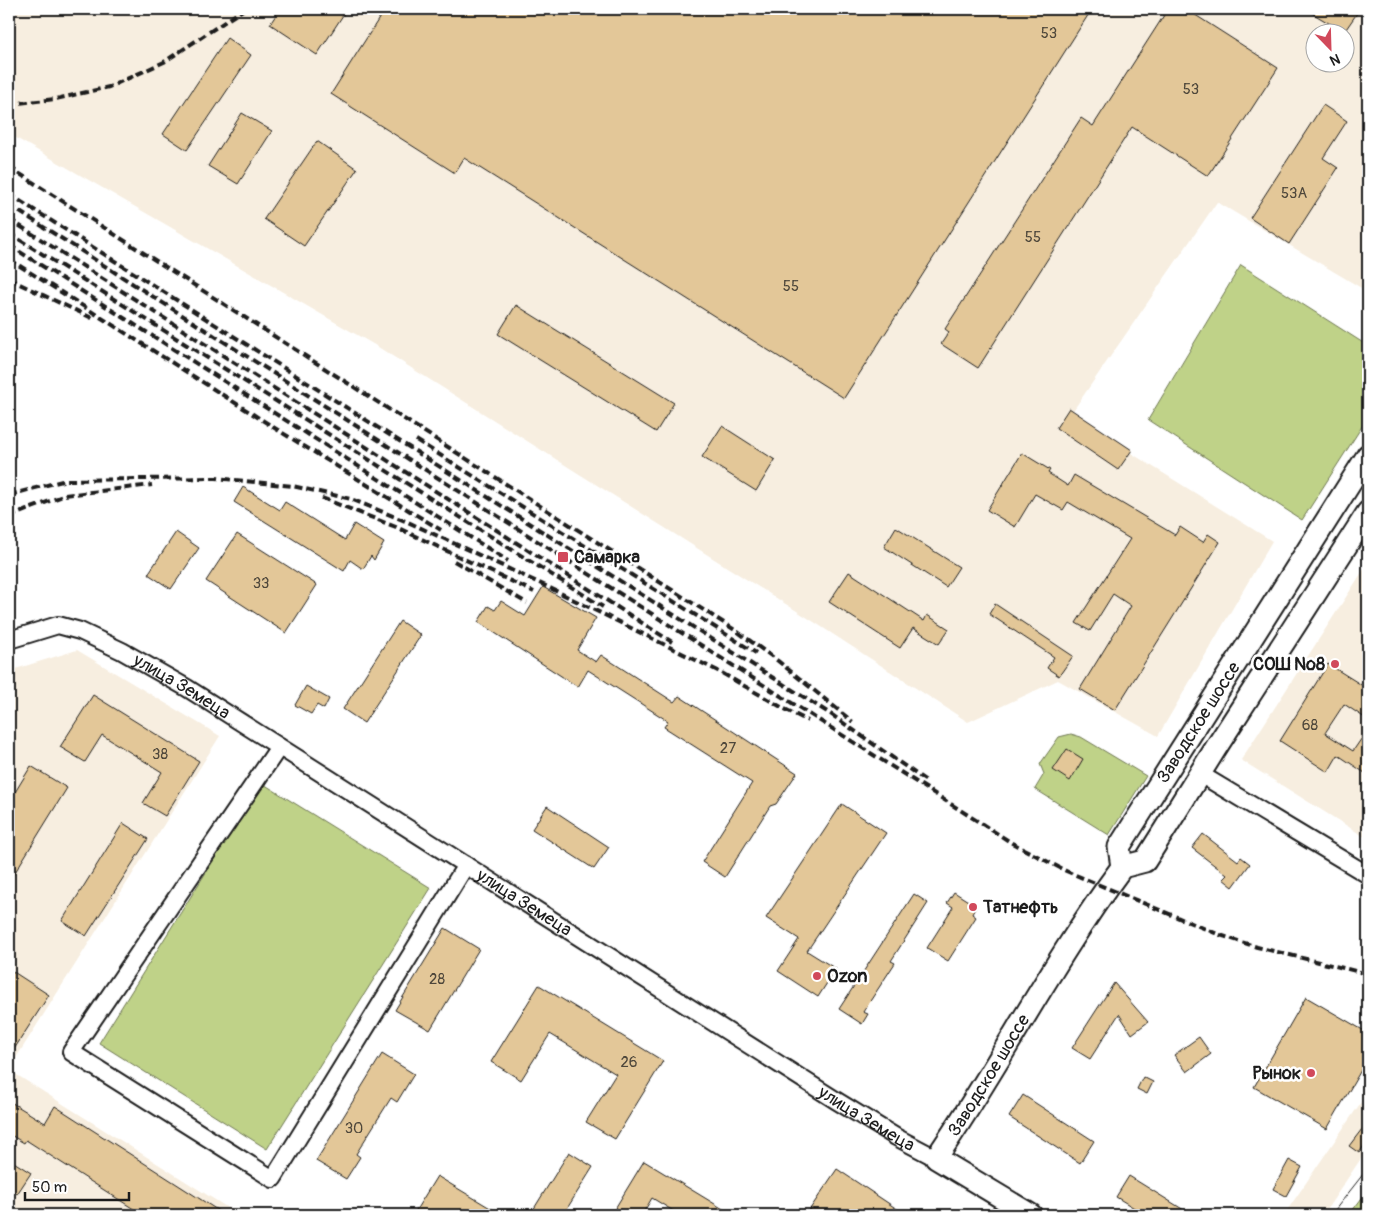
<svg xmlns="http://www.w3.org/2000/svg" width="1377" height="1224" viewBox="0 0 1377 1224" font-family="Pangolin,sans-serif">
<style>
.built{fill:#f7eee0;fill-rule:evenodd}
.green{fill:#bfd288;stroke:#6e7752}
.building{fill:#e3c798;stroke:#1c1c1c}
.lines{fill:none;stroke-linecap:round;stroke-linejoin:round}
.minor-casing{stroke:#1c1c1c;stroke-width:20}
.major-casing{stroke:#1c1c1c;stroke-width:25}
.minor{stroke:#fff;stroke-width:16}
.major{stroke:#fff;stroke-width:21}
.tram{stroke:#1c1c1c;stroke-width:1}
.rail{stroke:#1c1c1c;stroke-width:4;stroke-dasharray:8 4;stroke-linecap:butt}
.poi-dot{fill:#d1495b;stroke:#fff;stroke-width:2}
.labels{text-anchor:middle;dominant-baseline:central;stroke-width:5;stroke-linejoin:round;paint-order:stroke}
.number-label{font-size:15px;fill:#4e473b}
.poi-label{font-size:18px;font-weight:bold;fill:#1c1c1c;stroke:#fff;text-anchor:start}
.street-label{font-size:18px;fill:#1c1c1c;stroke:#fff}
</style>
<rect width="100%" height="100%" fill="#fff"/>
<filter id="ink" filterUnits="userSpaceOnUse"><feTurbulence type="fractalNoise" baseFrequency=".02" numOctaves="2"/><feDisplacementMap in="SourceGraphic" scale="10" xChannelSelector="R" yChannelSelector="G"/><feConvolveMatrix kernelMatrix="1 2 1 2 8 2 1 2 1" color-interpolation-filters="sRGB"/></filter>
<g filter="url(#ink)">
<g class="built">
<path d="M9 9H1368V292L1217 202 1070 415 1272 541 1158 736 1058 680 968 722 811 620 378 347 9 134ZM1314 32H1344V62H1314Z"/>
<polygon points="1366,566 1368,568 1368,839 1241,760"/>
<polygon points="77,650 220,736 9,1069 9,671"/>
<polygon points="9,1070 239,1215 9,1215"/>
<polygon points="1368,1092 1368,1148 1323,1215 1284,1215"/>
</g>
<g class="green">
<polygon points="1241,265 1368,346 1368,417 1302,520 1148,420"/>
<polygon points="1071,734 1081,737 1146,776 1109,835 1035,789 1044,774 1040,764 1059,737"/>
<polygon points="262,783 431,888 267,1149 99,1043"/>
<polygon points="1368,1190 1368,1215 1349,1215"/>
</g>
<g class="building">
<polygon points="280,9 347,9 317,55 270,24"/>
<polygon points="385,9 1092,9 844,398 464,158 455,173 331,94"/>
<polygon points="1168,9 1186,9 1278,68 1208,176 1132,127 978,368 941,344 949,332 945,329 1081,118 1093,126"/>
<polygon points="1305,9 1360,9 1344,32"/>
<polygon points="227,38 251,55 187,150 163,134"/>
<polygon points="1323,105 1347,121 1323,158 1338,168 1289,244 1250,218"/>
<polygon points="242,113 272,131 238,184 208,166"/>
<polygon points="317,141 357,169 304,246 264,219"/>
<polygon points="516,305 674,403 656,432 498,334"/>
<polygon points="1069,408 1132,450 1118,470 1056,428"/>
<polygon points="722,426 775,460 756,491 702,457"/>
<polygon points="1022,453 1050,470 1048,473 1068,486 1074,475 1175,535 1180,527 1203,542 1208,534 1220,542 1115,710 1080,689 1131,606 1113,594 1090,631 1076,623 1130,539 1068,502 1063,510 1035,494 1015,527 987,510"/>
<polygon points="243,487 280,510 285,502 345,540 354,524 384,543 374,560 371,556 363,569 350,560 344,571 234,502"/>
<polygon points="896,527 959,567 946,587 884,547"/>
<polygon points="176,532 199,548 171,589 148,574"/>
<polygon points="237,534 317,585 286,633 206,581"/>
<polygon points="849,572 924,621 927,615 949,629 939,644 913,628 900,648 829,602"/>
<polygon points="543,587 596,618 577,650 596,662 601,655 674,702 679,696 797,773 776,804 770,806 725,877 702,862 752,783 664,727 668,721 588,670 578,687 478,622 488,606 495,610 501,601 525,616"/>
<polygon points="995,604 1073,656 1059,676 1047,668 1054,657 989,614"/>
<polygon points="400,621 421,635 364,723 343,709"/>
<polygon points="1328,664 1368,689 1368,720 1344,704 1325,733 1353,751 1368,729 1368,775 1338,755 1328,772 1280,741"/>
<polygon points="306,686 329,699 324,709 317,705 311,714 295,705"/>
<polygon points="93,695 199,761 165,816 143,803 162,772 102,735 85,762 60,747"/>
<polygon points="1067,749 1083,759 1070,781 1053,770"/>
<polygon points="31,766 67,788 9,882 9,802"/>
<polygon points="842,804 886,833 807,951 836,969 818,997 778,971 799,939 766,918"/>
<polygon points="547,806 609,847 594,869 532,829"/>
<polygon points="123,823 148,839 86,936 62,921"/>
<polygon points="1203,834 1238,861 1241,857 1250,864 1233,887 1223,879 1227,875 1192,848"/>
<polygon points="954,892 976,906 972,914 976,917 948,961 927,948 953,907 947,903"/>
<polygon points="914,894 928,903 891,961 895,963 863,1012 868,1014 862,1024 839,1009"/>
<polygon points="445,928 479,949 430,1030 395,1010"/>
<polygon points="9,969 49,995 9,1057"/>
<polygon points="1114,983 1148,1022 1132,1034 1119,1014 1090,1059 1072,1048"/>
<polygon points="539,985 663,1061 615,1139 586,1122 616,1074 550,1034 521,1080 491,1062"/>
<polygon points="1306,997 1368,1033 1368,1058 1327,1129 1254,1087"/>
<polygon points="1199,1037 1211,1054 1187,1072 1174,1055"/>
<polygon points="382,1054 414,1074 397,1102 391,1098 356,1154 360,1157 346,1179 316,1161"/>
<polygon points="1143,1077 1153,1082 1147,1094 1137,1089"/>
<polygon points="1023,1095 1094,1141 1080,1163 1009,1117"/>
<polygon points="9,1101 45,1123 55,1106 225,1215 143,1215 26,1140 24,1143 9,1134"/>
<polygon points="1362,1129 1368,1134 1368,1140 1359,1153 1349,1146"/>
<polygon points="569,1152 593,1167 563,1215 530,1215"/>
<polygon points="9,1159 31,1173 17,1194 9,1188"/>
<polygon points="1289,1160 1302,1167 1286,1196 1273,1189"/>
<polygon points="644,1161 733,1215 680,1215 652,1198 642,1215 611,1215"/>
<polygon points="837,1169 906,1215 852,1215 843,1209 839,1215 806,1215"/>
<polygon points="437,1176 502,1215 413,1215"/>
<polygon points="1129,1176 1192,1215 1146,1215 1116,1197"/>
</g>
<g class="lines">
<defs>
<g id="minor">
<path id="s1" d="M9 640 58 625 80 631 122 651 187 688 837 1101 896 1137 936 1158"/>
<polyline points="279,747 71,1052 273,1179 466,865"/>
<polyline points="1200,774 1368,875"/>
</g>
<g id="major">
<path id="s2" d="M1122 867 1119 847 1368 455"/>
<path id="s3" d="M1031 1215 936 1158C1001 1063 1053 960 1122 867L1145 861 1219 743 1368 512"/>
</g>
</defs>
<use href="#minor" class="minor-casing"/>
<use href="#major" class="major-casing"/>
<use href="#minor" class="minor"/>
<use href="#major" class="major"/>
<polyline class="tram" points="1331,1215 1368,1168"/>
<g class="rail">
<polyline points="9,104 56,99 109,87 164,62 244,9"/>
<polyline points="9,167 738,632 778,661 853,722"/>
<polyline points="9,194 832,715 926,781"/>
<polyline points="9,205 1012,843 1066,871 1220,935 1257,947 1368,974"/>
<polyline points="9,219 672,642"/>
<polyline points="9,233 603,607"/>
<polyline points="9,245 508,561"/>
<polyline points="9,259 281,432 441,530"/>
<polyline points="9,279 94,319"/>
<polyline points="416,440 756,653"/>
<polyline points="9,495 66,480 216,478 292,486 351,499 408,522 552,589 720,672 783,708 808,721"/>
<polyline points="322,498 396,527 534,592"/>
<polyline points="9,517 65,495 152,485"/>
<polyline points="454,561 527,603"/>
</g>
</g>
</g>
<g class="poi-dot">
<rect x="557" y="551" width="12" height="12" rx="2.5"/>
<circle cx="1335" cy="664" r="5"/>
<circle cx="973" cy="907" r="5"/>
<circle cx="817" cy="976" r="5"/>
<circle cx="1311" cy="1073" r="5"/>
</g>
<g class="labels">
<g class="number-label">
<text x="1049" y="33">53</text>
<text x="1191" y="89">53</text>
<text x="1294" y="193">53А</text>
<text x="1033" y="237">55</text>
<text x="791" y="286">55</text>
<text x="261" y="583">33</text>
<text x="1310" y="725">68</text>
<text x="728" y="748">27</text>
<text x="160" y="754">38</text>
<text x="437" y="979">28</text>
<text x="629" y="1062">26</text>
<text x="354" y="1128">30</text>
</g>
<g class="poi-label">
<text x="574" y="557">Самарка</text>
<text x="1325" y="664" text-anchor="end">СОШ №8</text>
<text x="983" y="907">Татнефть</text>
<text x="827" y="976">Ozon</text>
<text x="1301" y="1073" text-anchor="end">Рынок</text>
</g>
<g class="street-label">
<text stroke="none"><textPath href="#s1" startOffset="190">улица Земеца</textPath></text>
<text stroke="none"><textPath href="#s2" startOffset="168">Заводское шоссе</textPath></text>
<text stroke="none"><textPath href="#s1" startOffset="595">улица Земеца</textPath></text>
<text stroke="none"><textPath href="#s3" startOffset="209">Заводское шоссе</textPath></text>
<text stroke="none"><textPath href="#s1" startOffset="1000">улица Земеца</textPath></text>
</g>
</g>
<rect width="1377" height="1224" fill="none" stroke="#fff" stroke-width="30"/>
<rect x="15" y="15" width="1347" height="1194" fill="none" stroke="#1c1c1c" stroke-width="2" filter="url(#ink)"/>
<g transform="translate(1330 48) rotate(157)"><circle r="24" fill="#ffffff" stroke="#a4a4a4"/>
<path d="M0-4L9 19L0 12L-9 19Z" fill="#d1495b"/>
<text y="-8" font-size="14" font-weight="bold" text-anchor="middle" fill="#1c1c1c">N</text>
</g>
<path d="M25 1192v8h104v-8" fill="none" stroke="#1c1c1c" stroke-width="2.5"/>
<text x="32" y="1192" font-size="15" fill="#1c1c1c" stroke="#ffffff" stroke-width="4" paint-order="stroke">50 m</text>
</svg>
